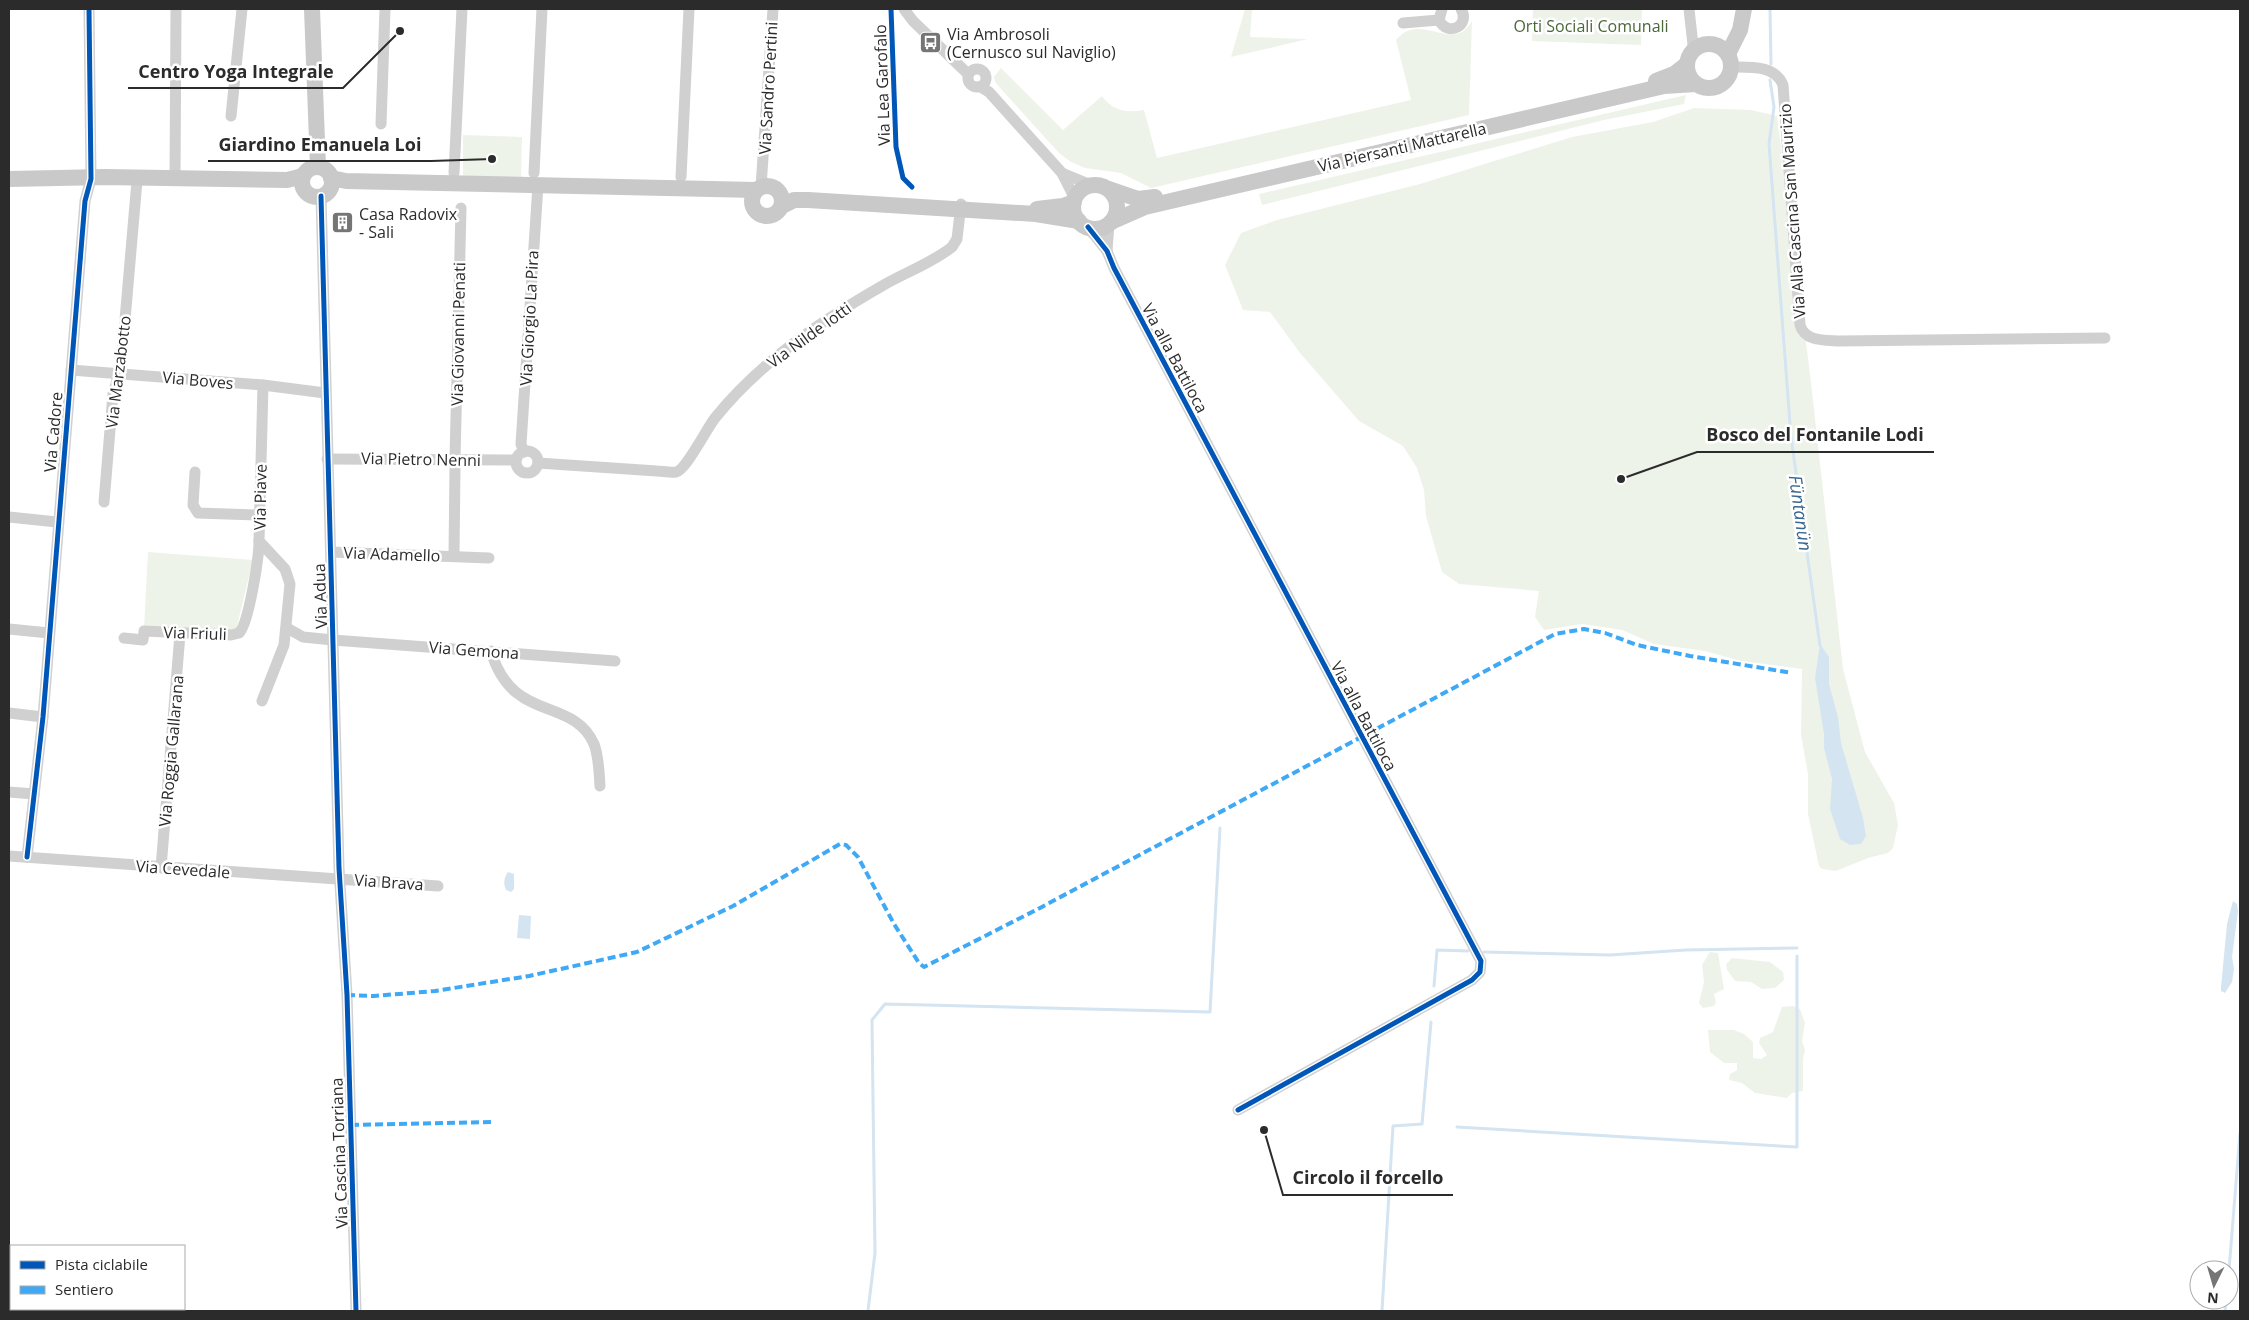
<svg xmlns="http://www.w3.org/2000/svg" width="2249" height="1320" viewBox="0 0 2249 1320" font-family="'Open Sans',sans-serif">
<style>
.green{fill:#eef3ea}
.water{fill:#d4e4f1}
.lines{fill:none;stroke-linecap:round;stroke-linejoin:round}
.stream{stroke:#d4e4f1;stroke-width:3}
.street{stroke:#d0d0d0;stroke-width:11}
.secondary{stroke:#c9c9c9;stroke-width:16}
.quiet{stroke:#3fa9f5;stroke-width:4;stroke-dasharray:8 4;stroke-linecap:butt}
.cycleway-casing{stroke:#fff;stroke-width:8}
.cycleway{stroke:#0057b8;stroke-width:5}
.labels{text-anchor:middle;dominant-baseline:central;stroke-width:5;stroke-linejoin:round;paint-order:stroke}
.park-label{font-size:16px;fill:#4a6838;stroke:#fff}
.poi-label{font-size:16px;fill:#2b2b2b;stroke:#fff;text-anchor:start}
.street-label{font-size:16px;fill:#2b2b2b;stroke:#fff}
.water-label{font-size:18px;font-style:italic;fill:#38668f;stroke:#fff}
.leader{fill:none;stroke:#2b2b2b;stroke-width:2}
.callout-dot{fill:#2b2b2b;stroke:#fff;stroke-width:2}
.callout-label{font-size:18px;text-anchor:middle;font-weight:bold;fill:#2b2b2b;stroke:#fff;stroke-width:5;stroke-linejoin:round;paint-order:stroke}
</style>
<rect width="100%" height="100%" fill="#fff"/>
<g class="green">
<polygon points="1245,9 1252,9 1250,37 1308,39 1231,57"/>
<polygon points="1533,9 1642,9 1641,45 1532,41"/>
<path d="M1472 21 1469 115 1151 188 1121 173 1085 168 1071 162 1059 153 1002 90 995 82 994 77 1001 68 1063 130 1102 96C1113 111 1126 113 1144 110L1157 158 1411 100 1396 40C1421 10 1453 55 1472 21Z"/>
<polygon points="1686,95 1684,104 1604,120 1262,205 1259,194"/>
<polygon points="1694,108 1751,110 1777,116 1810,374 1843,669 1865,752 1894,803 1898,825 1893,848 1888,853 1868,858 1836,871 1822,869 1819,866 1808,814 1808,774 1801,735 1802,669 1741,661 1705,651 1654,644 1622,630 1582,624 1544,630 1535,617 1539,591 1459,584 1442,572 1426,516 1424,490 1417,468 1403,446 1359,421 1300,353 1270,312 1243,310 1225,265 1241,233 1277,220 1420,184 1572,137 1653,122"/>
<polygon points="463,135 522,137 521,178 463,177"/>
<polygon points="148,552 253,560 236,630 144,629"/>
<polygon points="1710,952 1718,953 1724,989 1714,994 1716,1002 1714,1006 1703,1008 1699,1003 1704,982 1702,965"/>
<polygon points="1732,958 1770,962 1783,972 1784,980 1775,988 1762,989 1751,982 1735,981 1727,970 1726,964"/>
<polygon points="1793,1006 1800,1009 1805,1023 1802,1041 1805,1050 1803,1059 1803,1091 1792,1093 1787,1098 1755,1093 1742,1083 1729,1080 1730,1074 1737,1070 1737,1063 1724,1063 1710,1052 1708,1030 1734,1030 1744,1034 1753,1042 1753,1058 1761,1059 1767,1055 1759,1043 1760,1038 1773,1032 1782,1007"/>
</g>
<g class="water">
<polygon points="1820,644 1829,657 1829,684 1838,717 1841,743 1863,818 1866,836 1861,844 1850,845 1840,839 1830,809 1832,779 1824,748 1824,734 1815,678"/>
<path d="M508 872 514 874V889L511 892 506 890C503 884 504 877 508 872Z"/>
<polygon points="2233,901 2237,904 2238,911 2232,957 2234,969 2232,982 2225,993 2221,991 2221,987 2227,924"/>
<polygon points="519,915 531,916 530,939 517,938"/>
</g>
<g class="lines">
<g class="stream">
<polyline points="1770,9 1771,64"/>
<polyline points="1770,80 1774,107 1769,144 1791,437 1820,646"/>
<polyline points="1484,952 1610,955 1686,950 1797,948"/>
<polyline points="1434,986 1437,950 1468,951"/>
<polyline points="1457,1127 1797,1147 1797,956"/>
<polyline points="2229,1270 2240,1133"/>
<polyline points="868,1311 875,1253 872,1020 885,1004 1210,1012 1220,828"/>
<polyline points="1382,1311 1393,1126 1422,1124 1431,1022"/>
<polyline points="2225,1311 2226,1300"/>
</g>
<g class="street">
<polyline points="904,9 913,21 968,74"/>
<path d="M1442 9 1439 20C1448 38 1471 25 1461 9"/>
<polyline points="1689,9 1693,45 1696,48"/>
<polyline points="1403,23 1439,20"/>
<path d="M1731 67C1750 67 1775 65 1783 85L1800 325C1805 342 1825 340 1840 341L2105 338"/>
<circle cx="977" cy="78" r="9"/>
<polyline points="981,87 989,92 1062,173 1075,199"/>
<polyline points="231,116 242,9"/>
<polyline points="381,124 385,9"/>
<polyline points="454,173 462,9"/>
<polyline points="534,173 542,9"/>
<polyline points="1062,173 1091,185"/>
<polyline points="681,177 689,9"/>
<polyline points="175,178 176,9"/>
<polyline points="761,187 773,9"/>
<polyline points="321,196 339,868 347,995 356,1311"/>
<polyline points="1088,227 1107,251 1114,268 1481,961 1480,972 1472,980 1238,1110"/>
<polyline points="1107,251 1109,223"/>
<polyline points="71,370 263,385 325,393"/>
<circle cx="527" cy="462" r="11"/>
<polyline points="524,452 521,444 538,185"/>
<polyline points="327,459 516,460"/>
<polyline points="455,459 461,208"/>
<path d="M538 463 657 471C662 471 670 473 676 472 686 470 707 428 715 418 760 362 821 321 882 286 904 273 932 263 952 247L957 239 961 204"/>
<polyline points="195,472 193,505 198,513 259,515"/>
<polyline points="104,502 113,394 121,366 137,181"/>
<polyline points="9,517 57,522"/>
<polyline points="331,552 489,558"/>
<polyline points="454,556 455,467"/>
<polyline points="287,628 303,637 333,640 615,661"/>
<polyline points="9,629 49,633"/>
<path d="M124 638 143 640 144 631 231 635 239 633C249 623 259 557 259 541"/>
<path d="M491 651C512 724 573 696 594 744 599 757 599 772 600 786"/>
<polyline points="262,701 284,645 290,584 285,569 259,541 263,385"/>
<polyline points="9,713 43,717"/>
<polyline points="9,792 34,794"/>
<polyline points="9,856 438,886"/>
<polyline points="27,857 43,717 85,201 91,179 89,9"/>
<polyline points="161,868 180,634"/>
</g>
<g class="secondary">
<polyline points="312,9 318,167"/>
<circle cx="1709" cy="66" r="22"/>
<polyline points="1728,54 1740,30 1744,9"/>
<polyline points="1656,81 1674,74 1687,64"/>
<circle cx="317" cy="182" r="15"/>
<polyline points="331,178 346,181 756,190"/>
<polyline points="9,179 105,177 287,180 303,176"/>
<circle cx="1095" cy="207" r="22"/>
<circle cx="767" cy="201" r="15"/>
<polyline points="1109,189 1138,199 1155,197"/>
<polyline points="782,206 794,200 808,200 1036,214 1079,221"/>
<polyline points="1037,209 1063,206 1074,202"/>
<polyline points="1111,222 1145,207 1664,86 1696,84"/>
</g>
<g class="quiet">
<polyline points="347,995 374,996 435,991 529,976 637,952 733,906 840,844 846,845 858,857 894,924 919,963 924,967 1036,910 1555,634 1584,629 1605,633 1637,645 1690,656 1792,673"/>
<polyline points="351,1125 494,1122"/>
</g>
<defs>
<g id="cycleway">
<polyline points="891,9 896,147 903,178 912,187"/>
<polyline points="321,196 339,868 347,995 356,1311"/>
<polyline points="1088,227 1107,251 1114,268 1481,961 1480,972 1472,980 1238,1110"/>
<polyline points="27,857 43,717 85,201 91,179 89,9"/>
</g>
</defs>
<use href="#cycleway" class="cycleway-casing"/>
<use href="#cycleway" class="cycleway"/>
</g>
<defs>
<symbol id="bus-square" viewBox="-11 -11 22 22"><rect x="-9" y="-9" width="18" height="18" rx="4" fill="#757575" stroke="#fff"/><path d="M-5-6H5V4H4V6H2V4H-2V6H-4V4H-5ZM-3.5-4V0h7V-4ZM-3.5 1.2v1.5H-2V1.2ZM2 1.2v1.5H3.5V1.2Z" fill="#fff"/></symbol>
<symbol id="building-square" viewBox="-11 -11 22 22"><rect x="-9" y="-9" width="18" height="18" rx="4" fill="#757575" stroke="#fff"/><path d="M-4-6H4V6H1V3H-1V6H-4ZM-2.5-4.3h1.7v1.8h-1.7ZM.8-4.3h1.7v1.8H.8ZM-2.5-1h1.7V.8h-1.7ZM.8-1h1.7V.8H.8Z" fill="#fff"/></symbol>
</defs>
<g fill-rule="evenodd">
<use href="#bus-square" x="918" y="30" width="25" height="25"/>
<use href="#building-square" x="330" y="210" width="25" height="25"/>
</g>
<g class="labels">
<g class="park-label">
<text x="1591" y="26">Orti Sociali Comunali</text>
</g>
<g class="poi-label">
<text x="947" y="34">Via Ambrosoli<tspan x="947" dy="18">(Cernusco sul Naviglio)</tspan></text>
<text x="359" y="214">Casa Radovix<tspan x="359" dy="18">- Sali</tspan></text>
</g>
<g class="street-label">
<text transform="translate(882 85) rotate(-92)">Via Lea Garofalo</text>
<text transform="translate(768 88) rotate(-87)">Via Sandro Pertini</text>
<text transform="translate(1402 147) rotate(-13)">Via Piersanti Mattarella</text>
<text transform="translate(1792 211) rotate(-94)">Via Alla Cascina San Maurizio</text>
<text transform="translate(529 318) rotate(-87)">Via Giorgio La Pira</text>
<text transform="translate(458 334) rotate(-89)">Via Giovanni Penati</text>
<text transform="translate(809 335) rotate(-36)">Via Nilde Iotti</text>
<text transform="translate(1175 358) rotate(62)">Via alla Battiloca</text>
<text transform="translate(118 372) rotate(-83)">Via Marzabotto</text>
<text transform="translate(198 380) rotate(5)">Via Boves</text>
<text transform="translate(53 432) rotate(-85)">Via Cadore</text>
<text transform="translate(421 459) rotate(1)">Via Pietro Nenni</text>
<text transform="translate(260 497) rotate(-89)">Via Piave</text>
<text transform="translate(392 554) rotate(2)">Via Adamello</text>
<text transform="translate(320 596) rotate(-92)">Via Adua</text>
<text transform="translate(195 633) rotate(2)">Via Friuli</text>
<text transform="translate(474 650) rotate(4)">Via Gemona</text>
<text transform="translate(1364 716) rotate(62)">Via alla Battiloca</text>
<text transform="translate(171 751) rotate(-85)">Via Roggia Gallarana</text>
<text transform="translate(183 869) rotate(4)">Via Cevedale</text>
<text transform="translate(389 882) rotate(4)">Via Brava</text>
<text transform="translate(339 1153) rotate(-92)">Via Cascina Torriana</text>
</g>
<g class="water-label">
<text transform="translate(1801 513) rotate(82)">Füntanün</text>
</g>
</g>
<path class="leader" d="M400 31L343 88H128M492 159L431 161H208M1621 479L1697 452H1934M1264 1130L1283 1195H1453"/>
<g class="callout-dot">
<circle cx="400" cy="31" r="5"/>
<circle cx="492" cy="159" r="5"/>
<circle cx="1621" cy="479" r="5"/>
<circle cx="1264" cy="1130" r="5"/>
</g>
<g class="callout-label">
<text x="236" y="78">Centro Yoga Integrale</text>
<text x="320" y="151">Giardino Emanuela Loi</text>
<text x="1815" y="441">Bosco del Fontanile Lodi</text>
<text x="1368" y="1184">Circolo il forcello</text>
</g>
<rect width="2249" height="1320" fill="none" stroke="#2b2b2b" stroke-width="20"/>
<rect x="10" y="1245" width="175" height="65" fill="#ffffff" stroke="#aaaaaa"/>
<rect x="20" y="1261" width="25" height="8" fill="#0057b8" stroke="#aaaaaa"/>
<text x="55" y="1270" font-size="15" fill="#2b2b2b">Pista ciclabile</text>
<rect x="20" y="1286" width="25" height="8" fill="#3fa9f5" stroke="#aaaaaa"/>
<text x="55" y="1295" font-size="15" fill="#2b2b2b">Sentiero</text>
<g transform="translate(2214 1285) rotate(185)"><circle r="24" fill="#ffffff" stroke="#aaaaaa"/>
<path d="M0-4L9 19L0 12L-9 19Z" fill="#757575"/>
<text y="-8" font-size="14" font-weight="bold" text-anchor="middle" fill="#2b2b2b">N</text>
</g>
</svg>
